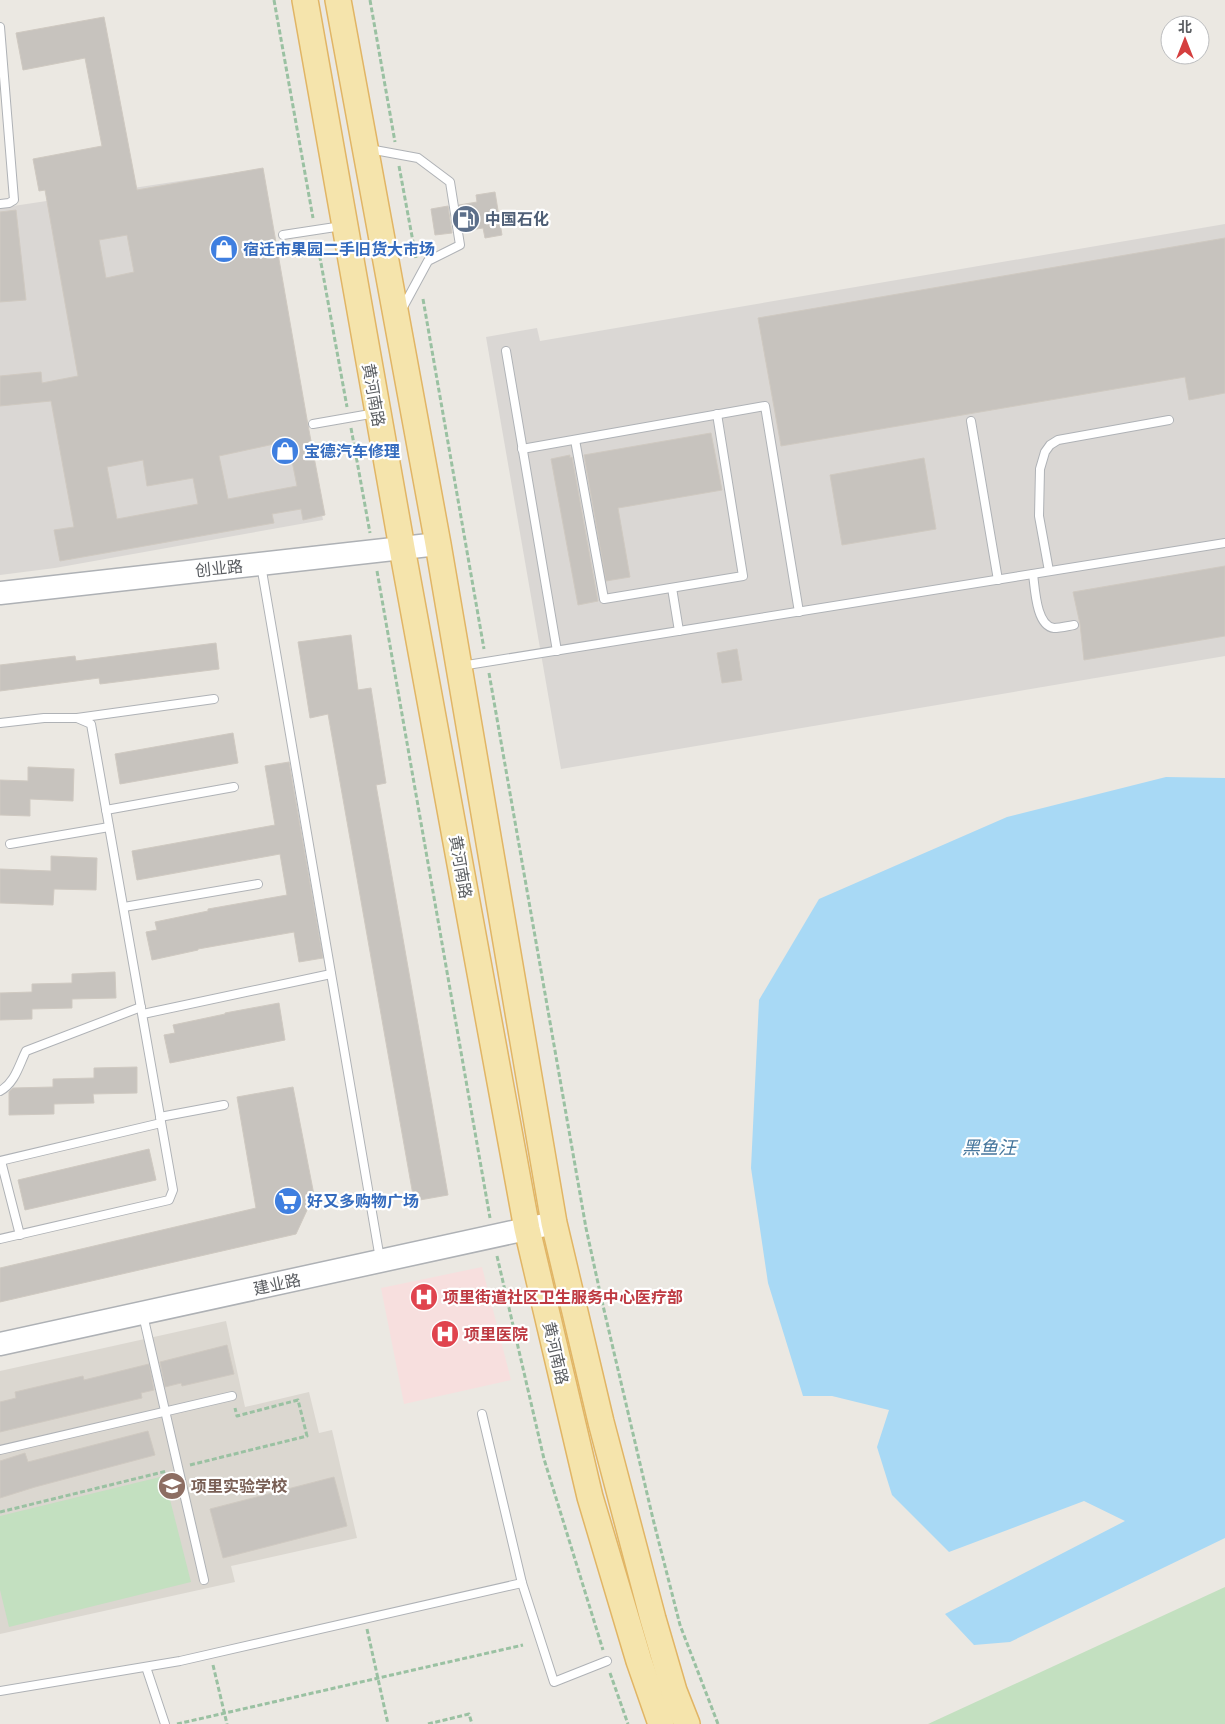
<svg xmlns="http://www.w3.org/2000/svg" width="1225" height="1724" viewBox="0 0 1225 1724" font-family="'Golos Text','Noto Sans SC',sans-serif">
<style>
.industrial{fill:#dad7d4}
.education{fill:#dbd7d0}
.medical{fill:#f7dfde}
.green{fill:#c3e0c0}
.water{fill:#a8d9f5}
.building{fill:#c7c3be;stroke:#cfc9c1;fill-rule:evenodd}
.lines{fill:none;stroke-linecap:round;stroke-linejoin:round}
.lane-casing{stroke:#afb2b6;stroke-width:10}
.secondary-casing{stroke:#aeb1b5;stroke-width:25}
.primary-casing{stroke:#e1b565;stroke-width:28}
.path{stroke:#9ac1a2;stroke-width:3;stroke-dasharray:5 2.5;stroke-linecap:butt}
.lane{stroke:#fff;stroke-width:8}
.secondary{stroke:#fff;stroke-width:22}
.primary{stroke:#f5e4ac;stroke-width:25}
.labels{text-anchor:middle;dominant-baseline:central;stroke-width:4.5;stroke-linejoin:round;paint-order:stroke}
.service-label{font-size:16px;font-weight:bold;fill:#4e5e75;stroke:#fff;text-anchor:start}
.shop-label{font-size:16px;font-weight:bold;fill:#366cbe;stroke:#fff;text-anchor:start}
.street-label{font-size:16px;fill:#5a5d61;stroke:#fff}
.health-label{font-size:16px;font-weight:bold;fill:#be3a42;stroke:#fff;text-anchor:start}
.education-label{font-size:16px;font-weight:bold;fill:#785e54;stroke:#fff;text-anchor:start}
.water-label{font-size:18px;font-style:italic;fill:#45769c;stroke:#fff}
</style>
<rect width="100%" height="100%" fill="#ebe8e2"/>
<g class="industrial">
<polygon points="259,169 323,520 55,568 0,575 0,208"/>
<polygon points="1225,224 1225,656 561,769 486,337 537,328 540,341"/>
</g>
<polygon class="education" points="226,1321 245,1407 309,1392 319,1433 332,1430 357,1538 231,1566 235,1582 0,1634 0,1371"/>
<polygon class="medical" points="482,1267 511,1380 404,1404 381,1288"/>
<g class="green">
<polygon points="164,1476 191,1582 9,1627 0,1590 0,1516"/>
<polygon points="1225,1587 1225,1724 928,1724"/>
</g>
<polygon class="water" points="1166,777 1225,778 1225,1538 1010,1642 974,1645 945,1614 1125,1521 1084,1501 949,1552 892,1495 877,1447 889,1410 832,1396 803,1396 768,1283 751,1168 759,1000 819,899 1007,817"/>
<g class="building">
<path d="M104 17 137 190 263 168 308 425 325 515 303 520 301 509 272 514 274 523 60 561 54 530 74 527 51 401 0 406V376L41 372 42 383 78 376 45 190 39 191 33 159 102 146 85 58 23 70 16 33ZM127 235 134 272 106 278 99 240ZM288 441 297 486 228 499 219 456ZM143 460 147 486 193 478 198 504 117 519 107 467Z"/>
<polygon points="495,192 502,235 485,238 483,228 464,231 459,205 477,202 476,195"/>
<polygon points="448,206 452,233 435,235 431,209"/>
<polygon points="16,210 26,300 0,302 0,212"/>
<polygon points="1225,238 1225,393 1189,400 1185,377 781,446 758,318"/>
<polygon points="711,433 722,490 618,508 630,577 606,581 584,455"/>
<polygon points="570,455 570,458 572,457 598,601 578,605 551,459"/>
<polygon points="924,458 936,529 842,545 830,475"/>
<polygon points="1225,566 1225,636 1084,660 1080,624 1073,592"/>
<polygon points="351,635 358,690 371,688 386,783 376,785 448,1195 414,1201 328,714 310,718 298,642"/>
<polygon points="216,643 219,669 100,684 99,678 0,691 0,665 75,656 76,661"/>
<polygon points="737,649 742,680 722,683 717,653"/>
<polygon points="233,733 238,763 120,784 115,754"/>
<polygon points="289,762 323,958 299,962 294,932 198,949 198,950 152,960 146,932 157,930 155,922 208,911 208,909 287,895 280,854 137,880 132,851 275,825 265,766"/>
<polygon points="28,767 74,769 73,801 30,799 30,816 0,815 0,780 28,781"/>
<polygon points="51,856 97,858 96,890 54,889 53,905 0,903 0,869 51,871"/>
<polygon points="115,972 116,998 72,999 72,1008 32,1009 32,1019 0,1020 0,993 32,992 32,984 72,983 72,974"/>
<polygon points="279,1003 285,1040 170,1063 164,1035 175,1033 173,1025 225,1014 225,1013"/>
<polygon points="137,1067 137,1093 93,1094 94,1103 54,1104 54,1114 9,1115 9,1092 13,1088 53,1087 53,1079 94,1078 94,1068"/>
<polygon points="293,1087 314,1195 296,1234 0,1302 0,1268 256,1208 237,1097"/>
<polygon points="149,1149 156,1180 25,1210 18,1180"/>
<polygon points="227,1345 234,1374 182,1386 181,1383 165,1387 160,1362"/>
<polygon points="149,1364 154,1390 141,1393 142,1398 0,1432 0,1402 16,1398 15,1392 83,1376 84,1380"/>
<polygon points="148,1431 155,1455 35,1487 0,1498 0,1461 25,1453 28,1462"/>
<polygon points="334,1477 347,1526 223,1558 210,1509"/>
</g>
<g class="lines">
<defs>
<g id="lane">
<polyline points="0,27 14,200 9,203 0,204"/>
<polyline points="369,149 418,158 450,182 460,245 428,261 402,309"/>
<polyline points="283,235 342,226"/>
<polyline points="506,351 557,651"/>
<polyline points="971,421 998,580"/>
<polyline points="313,424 376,413"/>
<polyline points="575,440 604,599 743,576 717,414"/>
<polyline points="522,449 765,406 799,612"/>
<polyline points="261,565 380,1259"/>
<polyline points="1049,571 1039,516 1040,469 1045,452 1050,445 1058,440 1169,420"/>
<path d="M1033 574C1035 588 1036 626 1054 628 1060 628 1068 626 1074 625"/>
<polyline points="672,588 679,631"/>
<polyline points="461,666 1225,543"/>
<polyline points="77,718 214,699"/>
<polyline points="0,723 44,718 77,718 91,724 173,1190 169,1200 0,1239"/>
<polyline points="106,810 234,787"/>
<polyline points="10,844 109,827"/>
<polyline points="124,907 258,884"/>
<polyline points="143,1014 331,974"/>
<path d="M0 1091C15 1083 19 1065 26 1051L141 1007"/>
<polyline points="160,1117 224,1105"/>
<polyline points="0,1161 161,1123"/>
<polyline points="1,1161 20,1235"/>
<polyline points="143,1315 204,1580"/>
<polyline points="482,1414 522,1583 554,1682 607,1661"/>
<polyline points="0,1450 232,1396"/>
<polyline points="146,1667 165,1724"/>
<polyline points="0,1691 180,1661 522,1583"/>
</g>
<g id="secondary">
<polyline points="0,593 438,544"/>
<polyline points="0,1344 554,1223"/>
</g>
<g id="primary">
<polyline points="305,0 402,548 527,1229 590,1497 639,1661 661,1724"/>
<polyline points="338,0 438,544 554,1223 601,1422 653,1619 674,1691 687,1724"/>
</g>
</defs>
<use href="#lane" class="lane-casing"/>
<use href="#secondary" class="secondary-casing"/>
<use href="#primary" class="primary-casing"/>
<g class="path">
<polyline points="274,0 313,218"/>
<polyline points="370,0 395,142"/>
<polyline points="399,166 416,258"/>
<polyline points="317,241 347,407"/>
<polyline points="423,299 484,649"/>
<polyline points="351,428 370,533"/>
<polyline points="377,571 490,1218"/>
<polyline points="489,673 586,1228 601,1297 653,1519 680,1625 718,1724"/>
<polyline points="497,1256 544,1459 603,1650"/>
<polyline points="190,1465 307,1436 298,1400 237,1416 235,1408"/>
<polyline points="0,1512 167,1471"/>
<polyline points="367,1629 388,1724"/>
<polyline points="213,1665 227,1724"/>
<polyline points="610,1673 628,1724"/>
<polyline points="177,1724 523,1645"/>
<polyline points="428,1724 469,1714 472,1724"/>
</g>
<use href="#lane" class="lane"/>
<use href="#secondary" class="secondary"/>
<use href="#primary" class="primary"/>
</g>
<defs>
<symbol id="fuel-disc" viewBox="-11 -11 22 22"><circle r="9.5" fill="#5c6f8a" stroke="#fff"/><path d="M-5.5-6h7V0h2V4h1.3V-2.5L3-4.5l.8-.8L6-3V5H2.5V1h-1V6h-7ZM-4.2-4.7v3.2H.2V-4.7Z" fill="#fff"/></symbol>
<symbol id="shop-disc" viewBox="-11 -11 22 22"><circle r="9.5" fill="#3f7fe0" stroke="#fff"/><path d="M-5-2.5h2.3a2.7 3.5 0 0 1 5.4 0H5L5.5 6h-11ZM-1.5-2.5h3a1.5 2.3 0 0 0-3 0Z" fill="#fff"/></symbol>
<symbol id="supermarket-disc" viewBox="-11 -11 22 22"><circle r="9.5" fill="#3f7fe0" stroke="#fff"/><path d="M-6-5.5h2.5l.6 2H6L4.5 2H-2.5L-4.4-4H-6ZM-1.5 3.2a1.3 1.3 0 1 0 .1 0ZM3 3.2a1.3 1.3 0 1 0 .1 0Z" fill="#fff"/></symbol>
<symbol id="hospital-disc" viewBox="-11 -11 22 22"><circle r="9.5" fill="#e0444e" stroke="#fff"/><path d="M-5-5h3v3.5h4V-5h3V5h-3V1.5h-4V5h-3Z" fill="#fff"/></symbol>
<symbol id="school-disc" viewBox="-11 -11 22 22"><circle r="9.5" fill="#8d6e63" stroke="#fff"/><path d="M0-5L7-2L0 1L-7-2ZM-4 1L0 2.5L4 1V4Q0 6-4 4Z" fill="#fff"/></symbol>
</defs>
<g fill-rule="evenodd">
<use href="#fuel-disc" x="450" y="203" width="32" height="32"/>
<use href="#shop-disc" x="208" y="233" width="32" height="32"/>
<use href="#shop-disc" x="269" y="435" width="32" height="32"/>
<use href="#supermarket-disc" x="272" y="1185" width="32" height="32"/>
<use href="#hospital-disc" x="408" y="1281" width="32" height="32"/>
<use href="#hospital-disc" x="429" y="1318" width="32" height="32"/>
<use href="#school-disc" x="156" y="1470" width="32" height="32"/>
</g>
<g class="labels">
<g class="service-label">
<text x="485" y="219">中国石化</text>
</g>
<g class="shop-label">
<text x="243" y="249">宿迁市果园二手旧货大市场</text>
<text x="304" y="451">宝德汽车修理</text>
<text x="307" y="1201">好又多购物广场</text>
</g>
<g class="street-label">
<text transform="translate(374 395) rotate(80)">黄河南路</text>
<text transform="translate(219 568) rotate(-6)">创业路</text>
<text transform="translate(461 867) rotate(80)">黄河南路</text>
<text transform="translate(277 1284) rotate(-12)">建业路</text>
<text transform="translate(556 1353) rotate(77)">黄河南路</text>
</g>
<g class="health-label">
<text x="443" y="1297">项里街道社区卫生服务中心医疗部</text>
<text x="464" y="1334">项里医院</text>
</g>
<g class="education-label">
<text x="191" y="1486">项里实验学校</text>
</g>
<g class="water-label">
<text x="989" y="1147">黑鱼汪</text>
</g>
</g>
<g transform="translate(1185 40)"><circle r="24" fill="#ffffff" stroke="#bdbec0"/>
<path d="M0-4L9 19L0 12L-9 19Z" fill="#d53e3e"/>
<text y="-8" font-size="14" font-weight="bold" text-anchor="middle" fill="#5a5d61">北</text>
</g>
</svg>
